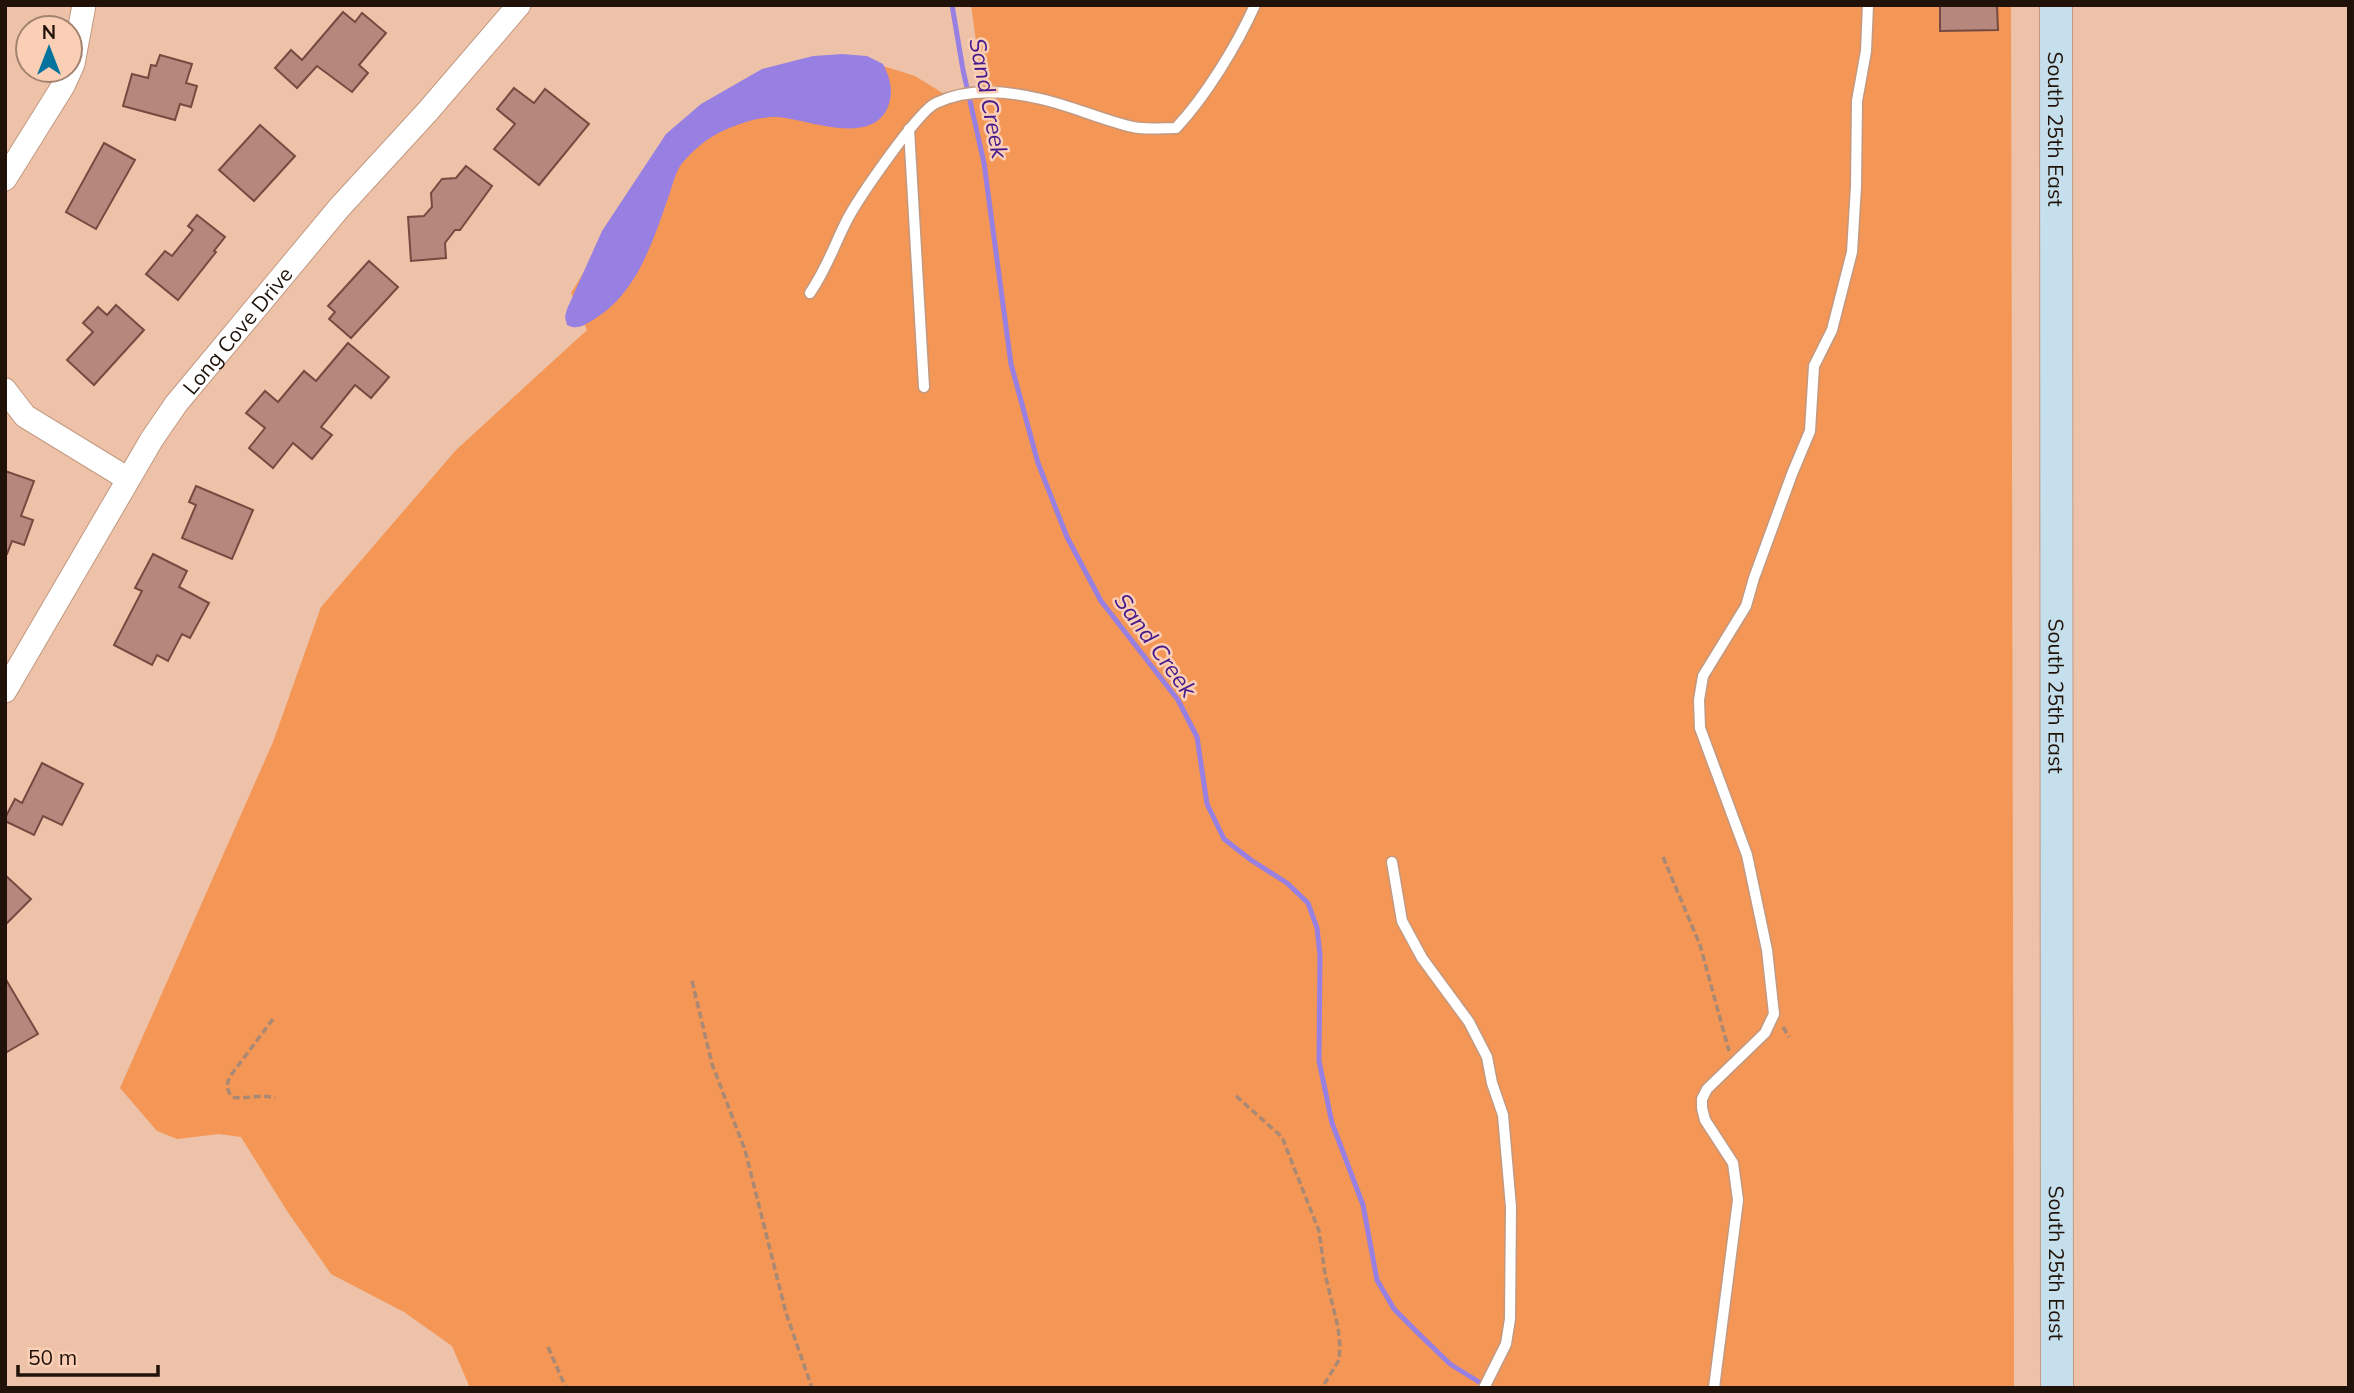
<svg xmlns="http://www.w3.org/2000/svg" width="2354" height="1393" viewBox="0 0 2354 1393" font-family="Mulish,sans-serif">
<style>
.green{fill:#f39656}
.water{fill:#9880e2}
.lines{fill:none;stroke-linecap:round;stroke-linejoin:round}
.stream{stroke:#9880e2;stroke-width:5}
.building{fill:#b6877c;stroke:#754b41;stroke-width:2}
.service-casing{stroke:#c29980;stroke-width:13}
.minor-casing{stroke:#c29980;stroke-width:25}
.secondary-casing{stroke:#c29980;stroke-width:34}
.path{stroke:#aa8974;stroke-width:3.5;stroke-dasharray:7 3.5;stroke-linecap:butt}
.service{stroke:#fff;stroke-width:10}
.minor{stroke:#fff;stroke-width:23}
.secondary{stroke:#c5dfec;stroke-width:32}
.labels{text-anchor:middle;dominant-baseline:central;stroke-width:5;stroke-linejoin:round;paint-order:stroke}
.street-label{font-size:21px;fill:#201208;stroke:#facfb5}
.water-label{font-size:23px;font-style:italic;fill:#46188c;stroke:#facfb5}
</style>
<rect width="100%" height="100%" fill="#edc2a8"/>
<polygon class="green" points="971,5 2011,5 2014,1388 470,1388 452,1346 404,1312 331,1274 287,1211 241,1137 219,1134 177,1139 157,1131 120,1088 273,742 321,607 456,450 587,330 571,293 655,156 861,59 915,76 949,97 983,91"/>
<path class="water" d="M842 54 867 56 883 64C891 80 894 93 887 109 869 146 807 119 777 117 756 116 719 130 703 143 695 149 685 159 680 166 674 176 671 191 667 201 652 244 636 293 596 318 586 324 578 331 567 325L565 317 567 309 602 231 666 134 701 104 762 69 813 56Z"/>
<g class="lines">
<polyline class="stream" points="952,5 963,70 984,163 1011,364 1038,463 1067,537 1101,601 1178,700 1197,737 1207,804 1224,839 1251,860 1287,883 1308,903 1317,928 1320,955 1319,1061 1332,1123 1363,1205 1377,1280 1394,1309 1420,1335 1450,1364 1487,1387"/>
</g>
<g class="building">
<polygon points="1940,5 1997,5 1998,30 1940,31"/>
<polygon points="343,12 355,22 362,13 386,33 359,65 368,73 352,92 317,66 297,88 275,68 291,50 302,60"/>
<polygon points="160,55 192,64 186,83 197,86 191,107 180,104 175,120 123,106 132,74 148,78 151,65 156,66"/>
<polygon points="514,88 534,103 545,89 589,124 539,185 494,149 515,124 497,109"/>
<polygon points="260,125 295,156 254,201 219,170"/>
<polygon points="104,143 135,160 96,229 66,212"/>
<polygon points="466,166 492,186 460,230 455,230 445,243 446,258 411,261 408,217 424,216 432,207 431,193 442,179 456,178"/>
<polygon points="197,215 225,237 214,251 216,252 178,300 146,274 165,251 172,256 193,230 188,226"/>
<polygon points="369,261 398,287 351,338 329,319 335,312 328,306"/>
<polygon points="116,305 144,330 94,385 67,360 93,332 83,323 98,307 107,315"/>
<polygon points="348,343 389,377 371,398 355,385 321,427 332,435 312,459 293,443 273,468 249,448 265,428 246,413 265,391 278,402 304,371 316,381"/>
<polygon points="5,471 34,481 21,516 33,520 24,545 12,541 7,554 5,554"/>
<polygon points="196,486 253,510 232,559 182,538 196,505 189,502"/>
<polygon points="153,554 187,571 179,587 209,603 190,638 182,634 168,661 157,655 152,665 114,645 142,591 135,588"/>
<polygon points="42,763 83,784 62,825 43,816 34,835 5,821 5,818 15,799 22,803"/>
<polygon points="5,875 31,899 5,925"/>
<polygon points="5,978 38,1034 5,1053"/>
</g>
<g class="lines">
<defs>
<g id="service">
<polyline points="909,129 924,387"/>
<path d="M810 293C827 268 833 248 846 222 857 200 918 111 936 103 969 87 1007 91 1041 99 1072 106 1102 120 1133 127 1147 130 1162 128 1176 128 1206 96 1237 45 1255 5"/>
<polyline points="1392,862 1402,921 1422,958 1469,1022 1487,1057 1492,1083 1503,1115 1511,1207 1510,1319 1506,1344 1484,1388"/>
<polyline points="1714,1388 1738,1200 1733,1163 1705,1120 1702,1108 1702,1099 1707,1089 1765,1033 1774,1014 1767,950 1747,855 1700,728 1699,700 1703,676 1746,606 1754,578 1792,474 1810,431 1814,366 1832,330 1852,252 1856,186 1857,101 1866,51 1868,5"/>
</g>
<g id="minor">
<polyline points="5,179 63,86 73,64 84,5"/>
<polyline points="5,390 25,416 128,479"/>
<path id="s1" d="M5 691 152 439 176 404 339 208 428 111 519 5"/>
</g>
<g id="secondary">
<path id="s2" d="M2056 5 2057 1388"/>
</g>
</defs>
<use href="#service" class="service-casing"/>
<use href="#minor" class="minor-casing"/>
<use href="#secondary" class="secondary-casing"/>
<g class="path">
<polyline points="1663,857 1700,945 1729,1051"/>
<polyline points="692,981 712,1064 745,1150 786,1313 812,1388"/>
<path d="M273 1019 231 1075C226 1084 226 1089 232 1097 247 1100 260 1093 275 1098"/>
<polyline points="1783,1027 1789,1037"/>
<polyline points="1236,1096 1282,1137 1319,1231 1325,1274 1338,1327 1340,1346 1339,1360 1322,1388"/>
<polyline points="548,1347 566,1388"/>
</g>
<use href="#service" class="service"/>
<use href="#minor" class="minor"/>
<use href="#secondary" class="secondary"/>
</g>
<g class="labels">
<g class="street-label">
<text stroke="none"><textPath href="#s2" startOffset="124">South 25th East</textPath></text>
<text stroke="none"><textPath href="#s1" startOffset="430">Long Cove Drive</textPath></text>
<text stroke="none"><textPath href="#s2" startOffset="691">South 25th East</textPath></text>
<text stroke="none"><textPath href="#s2" startOffset="1258">South 25th East</textPath></text>
</g>
<g class="water-label">
<text transform="translate(989 98) rotate(79)">Sand Creek</text>
<text transform="translate(1156 645) rotate(54)">Sand Creek</text>
</g>
</g>
<rect width="2354" height="1393" fill="none" stroke="#201208" stroke-width="14"/>
<g transform="translate(49 49)"><circle r="33" fill="#facfb5" stroke="#a38370" stroke-width="2"/>
<path d="M0-5L12 26L0 18L-12 26Z" fill="#03739e"/>
<text y="-10" font-size="19" font-weight="bold" text-anchor="middle" fill="#201208">N</text>
</g>
<path d="M18 1365v10h140v-10" fill="none" stroke="#201208" stroke-width="3.5"/>
<text x="28" y="1365" font-size="21" fill="#201208" stroke="#facfb5" stroke-width="5" paint-order="stroke">50 m</text>
</svg>
